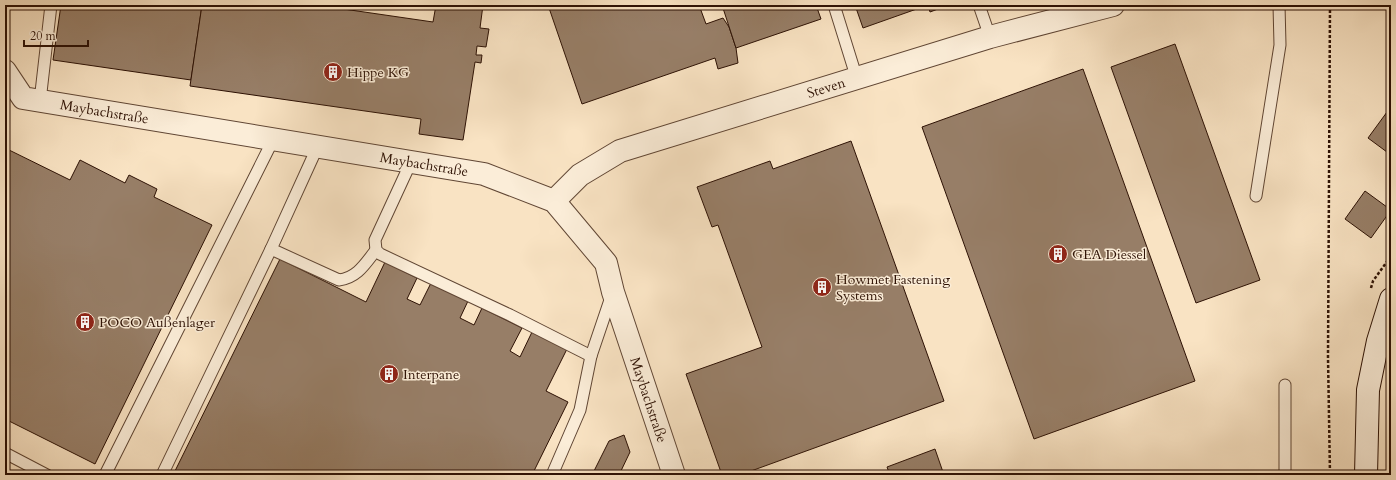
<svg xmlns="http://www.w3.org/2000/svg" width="1396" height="480" viewBox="0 0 1396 480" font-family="Cardo,serif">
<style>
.building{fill:#977e67;stroke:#2d1104}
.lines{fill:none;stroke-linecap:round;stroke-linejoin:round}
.lane-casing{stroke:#604634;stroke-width:13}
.street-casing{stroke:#604634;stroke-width:24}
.secondary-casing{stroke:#2d1104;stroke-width:24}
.path{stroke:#2d1104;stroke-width:2.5;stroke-dasharray:3 2;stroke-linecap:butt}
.lane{stroke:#fbedd8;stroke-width:11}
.street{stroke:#fbedd8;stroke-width:22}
.secondary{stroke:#fbedd8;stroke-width:22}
.labels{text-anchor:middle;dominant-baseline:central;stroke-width:3;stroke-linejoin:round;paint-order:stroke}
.poi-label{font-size:14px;fill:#2d1104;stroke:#fbedd8;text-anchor:start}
.street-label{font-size:14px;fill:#2d1104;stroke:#fbedd8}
</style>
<rect width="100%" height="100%" fill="#f9e3c3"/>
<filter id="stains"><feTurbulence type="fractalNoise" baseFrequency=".005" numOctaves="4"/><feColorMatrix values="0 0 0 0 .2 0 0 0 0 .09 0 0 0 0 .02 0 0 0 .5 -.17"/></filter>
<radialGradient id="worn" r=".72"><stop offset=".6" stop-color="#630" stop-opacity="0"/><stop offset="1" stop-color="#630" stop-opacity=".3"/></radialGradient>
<g class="building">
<polygon points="61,5 202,5 191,80 53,60"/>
<polygon points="202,5 316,5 433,22 436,5 483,5 480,28 489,29 486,47 477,46 476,55 482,55 481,63 475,62 463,140 419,134 421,119 190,86"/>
<polygon points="548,5 699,5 706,24 723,18 729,27 736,48 738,63 718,69 715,58 582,104"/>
<polygon points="722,5 816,5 821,19 736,48"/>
<polygon points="855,5 928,5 863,28"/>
<polygon points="928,5 945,5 946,6 930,12"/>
<polygon points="1175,44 1260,280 1196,303 1111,67"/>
<polygon points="1083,69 1195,381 1034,439 922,127"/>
<polygon points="1387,112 1391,115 1391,155 1368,138"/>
<polygon points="851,141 944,401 740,475 722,475 686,374 762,347 718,225 712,227 697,187 770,161 773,169"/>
<polygon points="5,148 70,180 80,160 125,183 129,175 157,189 154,197 212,225 95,464 5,419"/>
<polygon points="1365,191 1391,210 1371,238 1345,219"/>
<polygon points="280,259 366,302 385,262 417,278 407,299 420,305 431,283 468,301 460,318 474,325 482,308 522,328 510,351 520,357 532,332 567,349 546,391 568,402 532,475 173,475"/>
<polygon points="624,435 630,452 619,475 592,475 609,441"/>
<polygon points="935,449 944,475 890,475 887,467"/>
</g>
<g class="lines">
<defs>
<g id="lane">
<polyline points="834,5 857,79"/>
<polyline points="979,5 990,37"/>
<polyline points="40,101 51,5"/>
<polyline points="411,162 375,240 376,250 380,254 510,315 591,356"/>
<polyline points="1256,196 1280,45 1279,5"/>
<path d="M271 249 339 280C357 278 365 264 376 250"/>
<polyline points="1285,385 1285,475"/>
<polyline points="5,453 47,475"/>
<polyline points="105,475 273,140"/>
<polyline points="162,475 271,249 317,148"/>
<polyline points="552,475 580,410 591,356 612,294"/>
</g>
<g id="street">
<path id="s1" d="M5 71 23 98 484 174 554 201 606 263 613 292 674 475"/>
<path id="s2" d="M554 201 580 175 620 151 990 37 1113 5"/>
</g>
<polyline id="secondary" points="1366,475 1368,390 1378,341 1391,299"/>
</defs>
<use href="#lane" class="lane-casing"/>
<use href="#street" class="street-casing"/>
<use href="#secondary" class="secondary-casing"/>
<g class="path">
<polyline points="1330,5 1328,357 1330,475"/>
<polyline points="1371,288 1373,281 1391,256"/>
</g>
<use href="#lane" class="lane"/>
<use href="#street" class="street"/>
<use href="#secondary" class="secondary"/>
</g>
<defs>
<symbol id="building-disc" viewBox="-11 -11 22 22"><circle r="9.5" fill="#8f2418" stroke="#fbedd8"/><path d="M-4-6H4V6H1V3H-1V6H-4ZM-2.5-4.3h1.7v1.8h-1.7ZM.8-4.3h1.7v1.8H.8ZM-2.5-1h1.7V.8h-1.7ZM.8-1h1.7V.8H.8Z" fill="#fff"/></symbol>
</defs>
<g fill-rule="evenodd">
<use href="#building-disc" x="322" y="61" width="22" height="22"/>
<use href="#building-disc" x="1047" y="243" width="22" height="22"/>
<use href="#building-disc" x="811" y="276" width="22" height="22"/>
<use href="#building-disc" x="74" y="311" width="22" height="22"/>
<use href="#building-disc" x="378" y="363" width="22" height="22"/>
</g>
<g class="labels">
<g class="poi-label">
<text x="347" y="72">Hippe KG</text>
<text x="1072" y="254">GEA Diessel</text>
<text x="836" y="279">Howmet Fastening<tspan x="836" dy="16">Systems</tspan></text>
<text x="99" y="322">POCO Außenlager</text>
<text x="403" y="374">Interpane</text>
</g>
<g class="street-label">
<text stroke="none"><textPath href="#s2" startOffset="299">Steven</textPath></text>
<text stroke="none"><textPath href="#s1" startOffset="115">Maybachstraße</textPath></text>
<text stroke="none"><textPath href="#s1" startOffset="439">Maybachstraße</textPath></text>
<text stroke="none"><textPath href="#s1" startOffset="799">Maybachstraße</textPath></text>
</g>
</g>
<rect width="1396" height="480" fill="none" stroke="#f9e3c3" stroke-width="20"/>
<rect x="6" y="6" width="1384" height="468" fill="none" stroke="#2d1104" stroke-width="2"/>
<rect x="10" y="10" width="1376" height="460" fill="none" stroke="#2d1104"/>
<path d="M24 40v6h64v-6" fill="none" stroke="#2d1104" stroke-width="2"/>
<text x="30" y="40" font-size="12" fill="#2d1104" stroke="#fbedd8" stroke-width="3" paint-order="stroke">20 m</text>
<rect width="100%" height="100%" filter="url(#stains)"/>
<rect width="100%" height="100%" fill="url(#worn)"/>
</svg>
